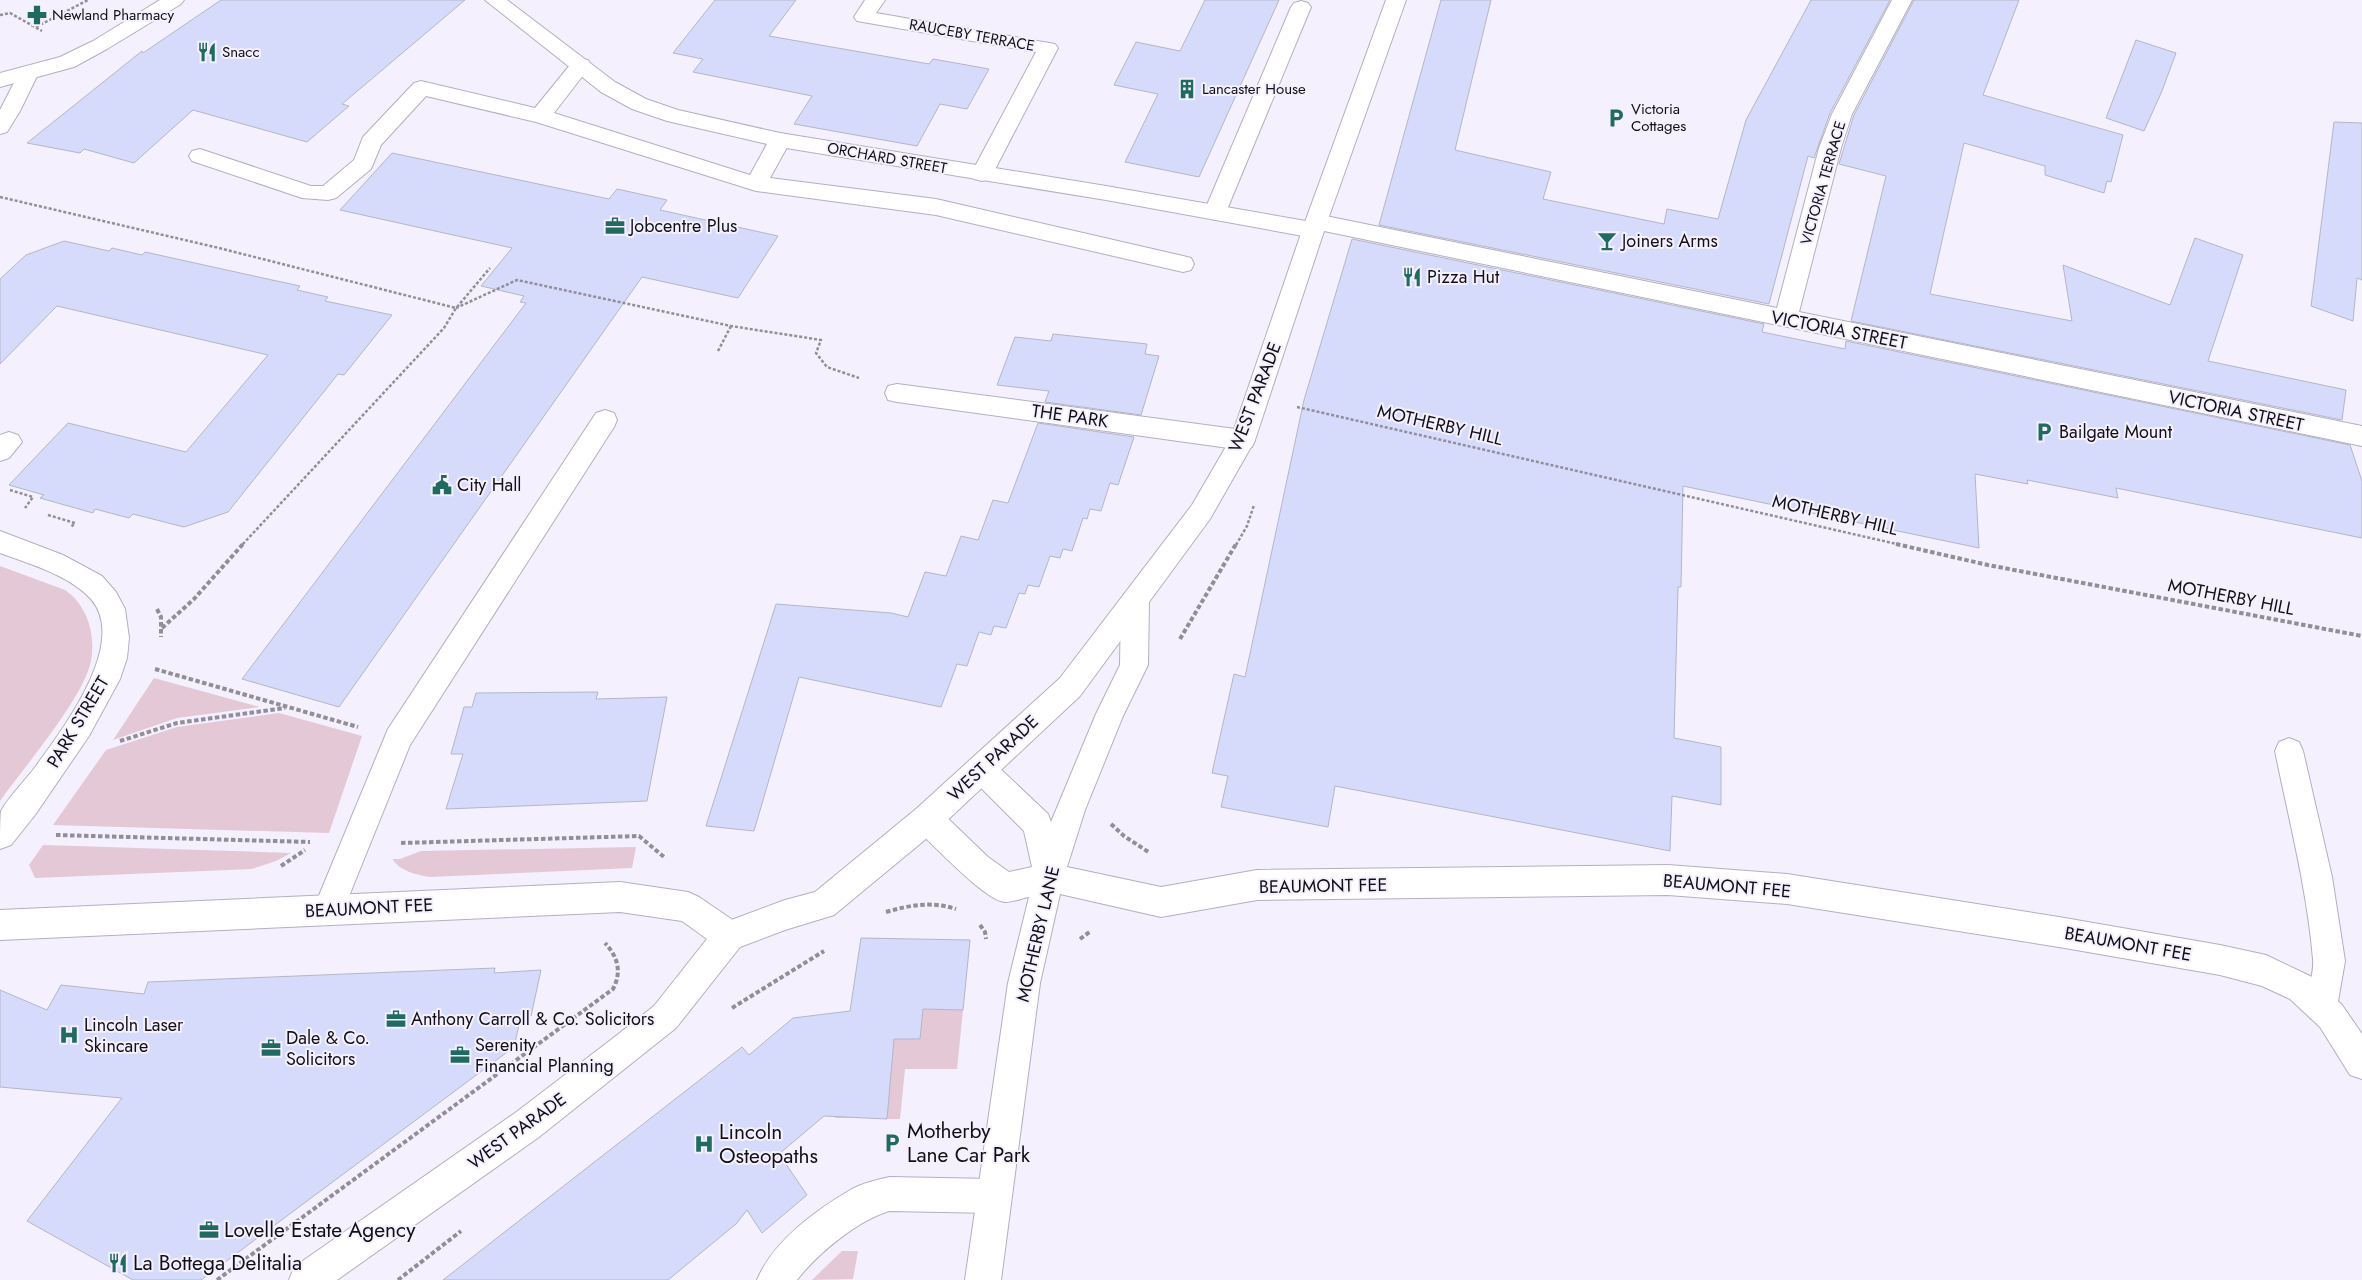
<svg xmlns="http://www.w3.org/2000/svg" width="2362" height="1280" viewBox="0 0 2362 1280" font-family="Jost,sans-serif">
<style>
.green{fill:#e4c8d5}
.building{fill:#d6dbfc;stroke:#b3b6c7}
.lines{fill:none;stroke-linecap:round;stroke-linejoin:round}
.service-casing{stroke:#b4afbf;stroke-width:2}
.minor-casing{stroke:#b4afbf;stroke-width:2}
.tertiary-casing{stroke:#b4afbf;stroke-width:2}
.secondary-casing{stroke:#b4afbf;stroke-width:2}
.path-far1{stroke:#918e99;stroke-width:2.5;stroke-dasharray:3 2;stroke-linecap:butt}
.path{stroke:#918e99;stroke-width:4;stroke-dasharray:4.5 2.5;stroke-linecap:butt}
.service{fill:#fff;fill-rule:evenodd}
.minor{fill:#fff;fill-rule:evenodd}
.tertiary{fill:#fff;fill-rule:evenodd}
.secondary{fill:#fff;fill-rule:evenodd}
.labels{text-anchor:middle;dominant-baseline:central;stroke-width:4;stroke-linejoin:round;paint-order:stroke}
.far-poi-label{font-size:15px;fill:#110f15;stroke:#f4f0fe;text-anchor:start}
.far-street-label{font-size:15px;fill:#110f15;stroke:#f4f0fe}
.poi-label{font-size:18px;fill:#110f15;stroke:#f4f0fe;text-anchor:start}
.street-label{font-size:18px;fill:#110f15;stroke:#f4f0fe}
.near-poi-label{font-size:21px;fill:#110f15;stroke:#f4f0fe;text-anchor:start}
</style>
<rect width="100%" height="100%" fill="#f4f0fe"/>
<g class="green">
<path d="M0 566 65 590C87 605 96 634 91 661 83 699 24 767 0 801Z"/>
<polygon points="154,678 260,707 177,718 113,740"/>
<polygon points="279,713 362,736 329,833 53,825 106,750 177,727"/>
<polygon points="43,845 291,853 276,861 252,869 35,878 29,865"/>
<path d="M636 847 632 868 430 877C414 874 402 872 392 859H400L421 851Z"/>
<polygon points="923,1009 963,1010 957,1069 905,1069 900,1119 887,1119 888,1102 873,1118 835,1118 845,1047 883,1038 919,1039"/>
<polygon points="842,1251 858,1251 853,1279 812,1280"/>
</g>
<g class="building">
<polygon points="221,0 465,0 342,104 349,106 307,142 193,110 134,163 84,149 80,153 27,143 142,51 143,53"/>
<polygon points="715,0 796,0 769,36 929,64 933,59 989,69 967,109 940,104 917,146 794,124 812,96 693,72 703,59 673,53"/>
<polygon points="1205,0 1279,0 1199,177 1125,162 1158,94 1114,85 1136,42 1180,51"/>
<polygon points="1441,0 1491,0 1455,150 1551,172 1543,199 1664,224 1667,209 1718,219 1746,120 1811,0 1890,0 1830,113 1814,158 1808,156 1769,304 1379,225"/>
<polygon points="1914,0 2019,0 1983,95 2123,135 2111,182 2107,181 2104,193 2045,175 2045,166 1964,143 1930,294 2072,321 2063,265 2170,305 2195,238 2243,255 2208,361 2346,390 2342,420 1851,321 1886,176 1839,164 1854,115"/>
<polygon points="2136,40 2176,53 2162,91 2144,131 2106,118"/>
<polygon points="2334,122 2362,123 2362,280 2357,278 2353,321 2311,306"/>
<polygon points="392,153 609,199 617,189 667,200 660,210 778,236 738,298 642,277 339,707 242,679 526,303 520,302 524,296 481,286 512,248 340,210"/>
<polygon points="1352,239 1764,324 1762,332 1845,349 1846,341 2350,445 2362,481 2362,538 2116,488 2118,498 2027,480 2028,484 1975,474 1979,548 1683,486 1681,587 1678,587 1674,738 1721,747 1721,805 1672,796 1670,851 1335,786 1328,827 1221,807 1228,776 1212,773 1234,674 1245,677 1304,400"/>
<polygon points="64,241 109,251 112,248 142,255 145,252 263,278 300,286 297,290 328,297 325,301 392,315 344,375 338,374 228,512 184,527 133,514 129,518 95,509 93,513 40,498 44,495 9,485 68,423 186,452 268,355 57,306 0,364 0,279 26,255"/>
<polygon points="1053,334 1147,344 1145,354 1159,356 1141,415 1045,402 1049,391 997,385 1015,337 1051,341"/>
<polygon points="1038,423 1134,437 1118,485 1110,483 1101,511 1090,509 1087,519 1083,518 1072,551 1063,549 1060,558 1050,556 1039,587 1028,585 1025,594 1019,593 1006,628 994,626 991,635 979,632 967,666 957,664 941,707 799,677 754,831 706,826 776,604 891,613 908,617 925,572 946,576 961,536 978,540 993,500 1008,503"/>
<polygon points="598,692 596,699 667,697 647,801 446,809 463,754 451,754 464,707 472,707 476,693"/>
<polygon points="861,938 970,940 963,1010 923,1009 920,1039 894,1039 887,1119 824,1116 779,1154 807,1195 762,1233 747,1210 736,1224 668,1280 443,1280 742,1047 749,1055 793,1018 850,1011"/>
<polygon points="495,968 494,973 541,970 531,1016 521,1016 514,1047 201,1280 133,1280 27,1221 122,1098 0,1087 0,990 47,1010 61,985 144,994 148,982"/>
</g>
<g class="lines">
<defs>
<g id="service">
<polygon points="865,0 885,0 876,13 1055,44 1058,48 990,179 982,181 974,179 971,174 1036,52 857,21 854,17"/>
<polygon points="1301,1 1308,3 1311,7 1226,212 1223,217 1215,220 1207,217 1204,212 1291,7 1294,3"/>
<polygon points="581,59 588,60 591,65 554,113 750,175 772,135 780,133 788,135 791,140 770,178 936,199 1183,256 1191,258 1194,264 1191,270 1183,272 936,215 756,191 536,122 426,96 381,145 371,169 336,198 328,200 302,198 192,161 189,156 192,151 200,149 311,186 323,186 354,160 363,137 414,83 421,81 535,108 574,60"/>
<polygon points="28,68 35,69 38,74 20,111 7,132 0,134 0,110 21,69"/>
<polygon points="605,410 614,413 617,420 614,427 410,745 339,921 328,925 317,921 313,910 388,729 596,413"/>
<polygon points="9,432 18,435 22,442 9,458 0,461 0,435"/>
<path d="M2289 738 2299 742 2303 751 2332 877 2345 961 2337 1007 2332 1018 2321 1023 2310 1018C2301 997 2315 980 2313 959 2307 889 2289 820 2275 751L2279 742Z"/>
<path d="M889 1177 993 1179 1005 1184 1010 1196 1005 1208 993 1213 889 1211C857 1221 818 1253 797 1280H757C773 1241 816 1210 852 1189 863 1183 877 1180 889 1177Z"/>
</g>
<g id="minor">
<polygon points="485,0 507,0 615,82 646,99 678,110 780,133 1106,186 1306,221 1308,217 1316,214 1777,308 1819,148 1832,114 1892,0 1912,0 1852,114 1841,148 1799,312 2362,426 2362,446 1324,231 1322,236 1314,238 1106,200 780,147 667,121 632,109 601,92"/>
<polygon points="897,384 1243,430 1252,433 1255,440 1252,447 1243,450 897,402 888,400 885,393 888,386"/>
<path d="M0 531 63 555 102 576 116 592 125 609 129 638 127 658 120 679 89 736 35 815 11 845 0 849C0 839 0 820 1 811 10 795 25 781 36 766 62 730 129 643 91 599 69 575 30 564 0 553Z"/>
<path d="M1135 590 1145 593 1149 601 1148 665 1123 716 1085 810 1067 867 1161 887 1257 870 1668 865 1787 874 2059 917 2220 945 2266 955 2312 977 2342 1005 2362 1034V1079L2350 1075 2320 1027 2290 999 2262 986 2220 975 2059 947 1787 904 1668 895 1257 900 1161 917 1060 894 1040 983 1001 1280H965L1008 983 1029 897C1022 898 1014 902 1006 902 987 903 932 843 916 829L912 819 916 809 927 805 938 809 988 857 1009 872 1032 867 1024 831 971 778 966 769 971 760 981 756 991 760 1048 814 1051 822 1096 714 1120 665 1121 601 1125 593Z"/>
</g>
<polygon id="tertiary" points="620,882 688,892 699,897 740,925 745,936 740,947 729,951 718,947 682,921 620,912 0,940 0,910"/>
<g id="secondary">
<polygon points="160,0 184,0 181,4 107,49 74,67 0,87 0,73 60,57 93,41"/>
<polygon points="1386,0 1406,0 1327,222 1255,440 1210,519 1080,696 938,829 834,915 785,930 740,947 676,1028 539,1137 337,1280 289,1280 294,1267 515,1113 612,1039 654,1006 718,925 785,900 815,892 916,809 1060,678 1192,505 1231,438 1305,222"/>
</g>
</defs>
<use href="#service" class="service-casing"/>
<use href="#minor" class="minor-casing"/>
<use href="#tertiary" class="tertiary-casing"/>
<use href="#secondary" class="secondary-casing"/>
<g class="path-far1">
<polyline points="0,15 10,13 42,31"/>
<polyline points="36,27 88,0"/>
<polyline points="0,197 219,248 456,308 444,328 242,545"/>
<polyline points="457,307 490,268"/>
<polyline points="456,308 517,280 731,326 821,340 816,353 827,367 859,378"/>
<polyline points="718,351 731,326"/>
<polyline points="1297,407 1901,545"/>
<polyline points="10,490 33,497 25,508"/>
<polyline points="48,515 75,523 71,527"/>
<polyline points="1236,545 1247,526 1254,505"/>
</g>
<g class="path">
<polyline points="1896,544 1988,565 2362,636"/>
<polyline points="157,609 161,617 161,637"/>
<polyline points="162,628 194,599 243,544"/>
<polyline points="1180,639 1236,544"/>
<polyline points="155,669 358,727"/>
<polyline points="120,741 177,723 285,708"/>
<polyline points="1111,824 1124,836 1150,853"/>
<polyline points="56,835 310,842"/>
<polyline points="401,843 639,836 664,857"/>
<polyline points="281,866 305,850"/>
<path d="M886 912C910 905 932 901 956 909"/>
<polyline points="980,925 985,932 986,939"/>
<polyline points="1080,939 1091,931"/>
<polyline points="732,1008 824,951"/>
<path d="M217 1280 613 989C622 972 618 957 605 943"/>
<polyline points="398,1280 461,1231"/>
</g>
<use href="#service" class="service"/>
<use href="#minor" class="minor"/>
<use href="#tertiary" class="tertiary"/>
<use href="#secondary" class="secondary"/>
</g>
<defs>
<symbol id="pharmacy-bare" viewBox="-9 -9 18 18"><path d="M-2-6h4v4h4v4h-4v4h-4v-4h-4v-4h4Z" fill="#216a61" stroke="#f4f0fe" stroke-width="2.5" paint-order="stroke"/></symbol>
<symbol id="restaurant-bare" viewBox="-9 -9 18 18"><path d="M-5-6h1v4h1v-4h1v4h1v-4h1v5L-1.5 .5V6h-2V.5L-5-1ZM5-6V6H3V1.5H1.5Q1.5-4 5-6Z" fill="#216a61" stroke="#f4f0fe" stroke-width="2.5" paint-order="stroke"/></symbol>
<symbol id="building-bare" viewBox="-9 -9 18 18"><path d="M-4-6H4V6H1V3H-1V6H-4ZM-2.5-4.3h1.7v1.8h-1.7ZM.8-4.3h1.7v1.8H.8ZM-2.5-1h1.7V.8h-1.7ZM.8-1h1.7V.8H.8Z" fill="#216a61" stroke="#f4f0fe" stroke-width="2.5" paint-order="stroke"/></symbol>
<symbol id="parking-bare" viewBox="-9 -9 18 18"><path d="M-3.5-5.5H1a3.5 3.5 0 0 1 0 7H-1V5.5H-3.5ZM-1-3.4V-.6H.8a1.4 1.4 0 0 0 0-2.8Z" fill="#216a61" stroke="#f4f0fe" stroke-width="2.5" paint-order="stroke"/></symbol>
<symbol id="office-bare" viewBox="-9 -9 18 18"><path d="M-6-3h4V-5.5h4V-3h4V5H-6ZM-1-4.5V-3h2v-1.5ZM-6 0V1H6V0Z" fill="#216a61" stroke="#f4f0fe" stroke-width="2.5" paint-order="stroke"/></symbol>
<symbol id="bar-bare" viewBox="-9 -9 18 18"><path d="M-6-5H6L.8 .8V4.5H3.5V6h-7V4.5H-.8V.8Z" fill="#216a61" stroke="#f4f0fe" stroke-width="2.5" paint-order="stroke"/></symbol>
<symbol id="civic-bare" viewBox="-9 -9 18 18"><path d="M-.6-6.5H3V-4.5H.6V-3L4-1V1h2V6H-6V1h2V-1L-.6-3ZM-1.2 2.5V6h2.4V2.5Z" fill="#216a61" stroke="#f4f0fe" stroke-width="2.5" paint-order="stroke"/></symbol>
<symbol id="hospital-bare" viewBox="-9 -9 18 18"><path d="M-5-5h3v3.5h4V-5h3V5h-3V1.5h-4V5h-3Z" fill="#216a61" stroke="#f4f0fe" stroke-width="2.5" paint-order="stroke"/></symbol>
</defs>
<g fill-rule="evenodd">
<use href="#pharmacy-bare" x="23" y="1" width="28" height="28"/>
<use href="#restaurant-bare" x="193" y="38" width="28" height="28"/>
<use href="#building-bare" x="1173" y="75" width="28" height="28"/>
<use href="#parking-bare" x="1602" y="104" width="28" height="28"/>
<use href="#office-bare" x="601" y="212" width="28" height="28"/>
<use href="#bar-bare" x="1593" y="227" width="28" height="28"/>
<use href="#restaurant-bare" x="1398" y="263" width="28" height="28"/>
<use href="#parking-bare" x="2030" y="418" width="28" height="28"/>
<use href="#civic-bare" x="428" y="471" width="28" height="28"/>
<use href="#office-bare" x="382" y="1005" width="28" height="28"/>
<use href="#hospital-bare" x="55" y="1021" width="28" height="28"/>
<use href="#office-bare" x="257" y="1034" width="28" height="28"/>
<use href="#office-bare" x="446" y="1041" width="28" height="28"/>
<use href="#parking-bare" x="878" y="1129" width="28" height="28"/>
<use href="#hospital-bare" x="690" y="1130" width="28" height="28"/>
<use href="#office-bare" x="195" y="1216" width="28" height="28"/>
<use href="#restaurant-bare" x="104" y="1249" width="28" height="28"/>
</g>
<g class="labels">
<g class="far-poi-label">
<text x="52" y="15">Newland Pharmacy</text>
<text x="222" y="52">Snacc</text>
<text x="1202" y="89">Lancaster House</text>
<text x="1631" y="109">Victoria<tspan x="1631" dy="17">Cottages</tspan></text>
</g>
<g class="far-street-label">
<text transform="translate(972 35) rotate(10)">RAUCEBY TERRACE</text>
<text transform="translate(887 158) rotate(10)">ORCHARD STREET</text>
<text transform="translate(1823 183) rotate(-74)">VICTORIA TERRACE</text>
</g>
<g class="poi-label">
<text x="630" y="226">Jobcentre Plus</text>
<text x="1622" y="241">Joiners Arms</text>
<text x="1427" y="277">Pizza Hut</text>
<text x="2059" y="432">Bailgate Mount</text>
<text x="457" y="485">City Hall</text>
<text x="411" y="1019">Anthony Carroll &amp; Co. Solicitors</text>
<text x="84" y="1025">Lincoln Laser<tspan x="84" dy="21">Skincare</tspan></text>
<text x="286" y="1038">Dale &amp; Co.<tspan x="286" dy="21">Solicitors</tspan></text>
<text x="475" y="1045">Serenity<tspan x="475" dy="21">Financial Planning</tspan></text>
</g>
<g class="street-label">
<text transform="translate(1839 330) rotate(11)">VICTORIA STREET</text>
<text transform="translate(1255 397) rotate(-69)">WEST PARADE</text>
<text transform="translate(2236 411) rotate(12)">VICTORIA STREET</text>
<text transform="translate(1070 416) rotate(8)">THE PARK</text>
<text transform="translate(1440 425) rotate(13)">MOTHERBY HILL</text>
<text transform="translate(1835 515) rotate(13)">MOTHERBY HILL</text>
<text transform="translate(2231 597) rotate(11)">MOTHERBY HILL</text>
<text transform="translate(78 722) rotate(-59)">PARK STREET</text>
<text transform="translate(993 758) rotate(-43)">WEST PARADE</text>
<text transform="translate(1323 886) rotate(-1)">BEAUMONT FEE</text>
<text transform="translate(1727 886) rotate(5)">BEAUMONT FEE</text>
<text transform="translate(369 908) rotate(-3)">BEAUMONT FEE</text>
<text transform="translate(1038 934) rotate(-77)">MOTHERBY LANE</text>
<text transform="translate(2128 944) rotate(10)">BEAUMONT FEE</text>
<text transform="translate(517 1131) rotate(-36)">WEST PARADE</text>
</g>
<g class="near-poi-label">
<text x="907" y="1131">Motherby<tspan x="907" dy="24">Lane Car Park</tspan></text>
<text x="719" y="1132">Lincoln<tspan x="719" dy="24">Osteopaths</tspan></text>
<text x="224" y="1230">Lovelle Estate Agency</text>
<text x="133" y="1263">La Bottega Delitalia</text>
</g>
</g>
</svg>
